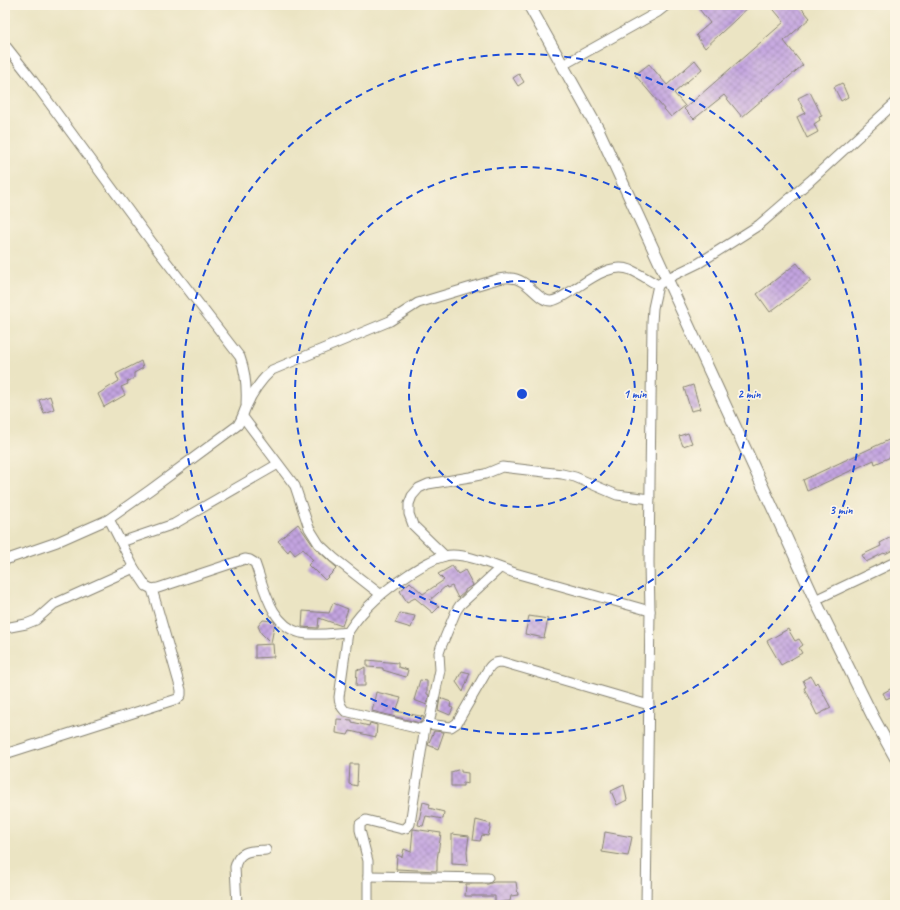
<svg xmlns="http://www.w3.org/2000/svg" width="900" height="910" viewBox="0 0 900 910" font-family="Caveat,sans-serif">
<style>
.building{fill:url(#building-cross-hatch)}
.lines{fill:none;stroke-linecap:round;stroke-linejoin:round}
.minor-casing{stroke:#848070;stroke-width:11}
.tertiary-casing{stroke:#848070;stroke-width:13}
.minor{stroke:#fff;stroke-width:9}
.tertiary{stroke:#fff;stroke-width:11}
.ring{fill:none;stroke:#1d4ed8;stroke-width:2;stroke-dasharray:7 5}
.centre{fill:#1d4ed8;stroke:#fcf5e5;stroke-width:2}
.ring-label{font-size:12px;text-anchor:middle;font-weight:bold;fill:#1d4ed8;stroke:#fcf5e5;stroke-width:3.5;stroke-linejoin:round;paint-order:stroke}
</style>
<defs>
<pattern id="building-cross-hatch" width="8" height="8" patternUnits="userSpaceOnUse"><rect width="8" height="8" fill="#c3a4e0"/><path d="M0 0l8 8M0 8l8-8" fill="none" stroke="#9e85b5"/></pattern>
</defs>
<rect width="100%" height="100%" fill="#fcf5e5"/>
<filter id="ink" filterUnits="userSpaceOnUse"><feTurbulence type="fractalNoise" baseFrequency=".025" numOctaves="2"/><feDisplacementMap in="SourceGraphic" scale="8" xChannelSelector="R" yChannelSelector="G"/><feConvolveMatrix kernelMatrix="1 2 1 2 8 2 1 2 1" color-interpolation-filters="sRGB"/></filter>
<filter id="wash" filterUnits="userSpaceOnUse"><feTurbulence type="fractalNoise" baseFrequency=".012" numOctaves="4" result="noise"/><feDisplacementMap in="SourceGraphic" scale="16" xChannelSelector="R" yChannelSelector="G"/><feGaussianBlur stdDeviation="0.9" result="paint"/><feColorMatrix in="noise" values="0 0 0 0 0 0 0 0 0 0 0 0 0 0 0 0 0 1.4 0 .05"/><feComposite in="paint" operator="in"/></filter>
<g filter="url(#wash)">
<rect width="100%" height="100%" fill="#ebe4c3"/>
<g id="blocks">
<g class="building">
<polygon points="696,5 751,5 705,48 696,35 710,23"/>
<polygon points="770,5 799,5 810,18 784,41 803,65 742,117 724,95 694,119 684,109 784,22"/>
<polygon points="695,60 702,69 674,93 685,106 671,117 635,75 649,64 667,85"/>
<polygon points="519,74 524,82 518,86 513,78"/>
<polygon points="842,83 848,97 841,101 834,87"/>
<polygon points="810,92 822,116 819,117 820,120 814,124 818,132 807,138 797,117 805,113 798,98"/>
<polygon points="797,263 811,281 770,312 757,294"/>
<polygon points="141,361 143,368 134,373 134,378 127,382 128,384 121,387 125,395 104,407 98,394 119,381 116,374"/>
<polygon points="693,385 700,409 691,411 684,388"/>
<polygon points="50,396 54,409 44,413 39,400"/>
<polygon points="688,433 692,443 683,446 679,436"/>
<polygon points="895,437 895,455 875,464 874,460 807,491 803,480"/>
<polygon points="298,524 315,548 337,568 325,580 315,570 314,571 308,565 313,560 303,549 295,555 290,549 288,552 278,541"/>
<polygon points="895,535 895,549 885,554 884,553 866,562 862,555 881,546 880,543"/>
<polygon points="452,566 458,574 465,570 473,585 465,590 465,592 458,598 452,586 447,588 446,586 430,600 439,607 433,613 415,598 407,602 400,591 410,582 423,594 444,580 438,574"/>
<polygon points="333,603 348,609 342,626 319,618 318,628 302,627 303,611 329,613"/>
<polygon points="400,613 415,616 411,628 395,623"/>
<polygon points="529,616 548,619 544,638 525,634"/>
<polygon points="263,620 273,621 275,622 271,643 261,633 258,626"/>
<polygon points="788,629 795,641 799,639 803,645 799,648 802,653 781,665 767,641"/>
<polygon points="273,644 274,657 255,658 255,645"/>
<polygon points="367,660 398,663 398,667 408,670 406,677 383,670 383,668 367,667"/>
<polygon points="365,667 365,686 356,686 357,669 360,670"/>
<polygon points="462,671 470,673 463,692 456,682"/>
<polygon points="811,676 815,684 817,682 831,708 817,715 804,688 806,687 803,680"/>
<polygon points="420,680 427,681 427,694 429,695 427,705 414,700"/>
<polygon points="892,688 895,695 886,699 883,693"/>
<polygon points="376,692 401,698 396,711 424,717 423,719 420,723 372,711"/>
<polygon points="440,698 451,702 450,707 453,708 450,715 438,710"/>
<polygon points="337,719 352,720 352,722 369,726 370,723 377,725 376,737 350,731 348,735 336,733"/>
<polygon points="434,731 444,732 438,749 428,745"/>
<polygon points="350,764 358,764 357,786 349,784"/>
<polygon points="461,769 461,772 468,773 468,784 463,783 463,786 451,786 451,772"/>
<polygon points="624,785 627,800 617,805 611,791"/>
<polygon points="423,802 430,804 429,808 444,812 443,819 426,816 423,826 418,825"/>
<polygon points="476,820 491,824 488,836 482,835 480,841 473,840"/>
<polygon points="413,829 441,833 437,860 437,871 396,869 397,855 402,857 404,849 411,852"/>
<polygon points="605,832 632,837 628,856 602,852"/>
<polygon points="452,834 469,836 467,851 468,865 452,864"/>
<polygon points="494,882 516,882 518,895 511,896 510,901 495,903 495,896 465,896 466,884 488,884"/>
</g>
</g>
</g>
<g filter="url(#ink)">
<use href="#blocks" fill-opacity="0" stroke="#848070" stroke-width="1"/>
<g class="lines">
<defs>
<g id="minor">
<path d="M5 45 31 78 159 252 240 357C246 373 247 387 246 404"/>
<polyline points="563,65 658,12 667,5"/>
<polyline points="243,417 295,486 309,528 319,544 334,558 380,594"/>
<path d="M109 519 134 568 146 586 152 589 158 588 245 559 250 560 255 563C264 587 271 626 301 633 316 636 333 633 348 632 364 607 385 590 409 574 420 567 432 559 445 556 463 551 497 567 515 573 560 586 605 598 650 611"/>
<polyline points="121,542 174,524 278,464"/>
<polyline points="445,556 413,525 409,514 409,504 412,496 419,488 428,484 470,477 485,474 502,467 562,474 575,477 617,495 650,499"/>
<path d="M5 560 57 542 109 519 150 490 238 425C242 419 243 414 246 407 252 393 261 380 272 370L390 321 418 303 498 279C501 279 506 277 510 278 528 278 538 302 551 301 559 300 566 294 573 290 589 280 611 262 631 270 640 274 649 280 658 285L668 278 699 263 759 225 810 181 895 103"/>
<polyline points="815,600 895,562"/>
<polyline points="5,628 26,624 36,620 54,604 134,568"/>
<path d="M348 632 339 697C339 703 341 707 345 711L420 729C426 727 428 724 430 719L440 670 439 653 441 647 456 611 460 605 500 568"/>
<path d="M428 724 451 727 457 723 487 671C491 664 494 662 502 662L649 705"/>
<polyline points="5,754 177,699 181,695 181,690 152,589"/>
<polyline points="368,876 488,878"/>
<path d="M237 905 235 867C239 849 252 851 266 850"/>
<polyline points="368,905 368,861 360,830 360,824 366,820 402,829 406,828 410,824 425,727"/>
<polyline points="646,905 650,611 649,563 652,323 653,308 658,285"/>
</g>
<polyline id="tertiary" points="529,5 598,129 815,600 873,717 895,757"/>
</defs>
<use href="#minor" class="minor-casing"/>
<use href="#tertiary" class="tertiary-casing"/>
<use href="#minor" class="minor"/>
<use href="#tertiary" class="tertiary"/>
</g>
</g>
<g class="ring">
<circle cx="522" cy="394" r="113"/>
<circle cx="522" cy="394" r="227"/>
<circle cx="522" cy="394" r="340"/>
</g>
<circle cx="522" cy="394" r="6" class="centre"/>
<g class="ring-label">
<text x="635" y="398">1 min</text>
<text x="749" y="398">2 min</text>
<text x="841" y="514">3 min</text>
</g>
<rect width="900" height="910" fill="none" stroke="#fcf5e5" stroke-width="20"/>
</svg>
